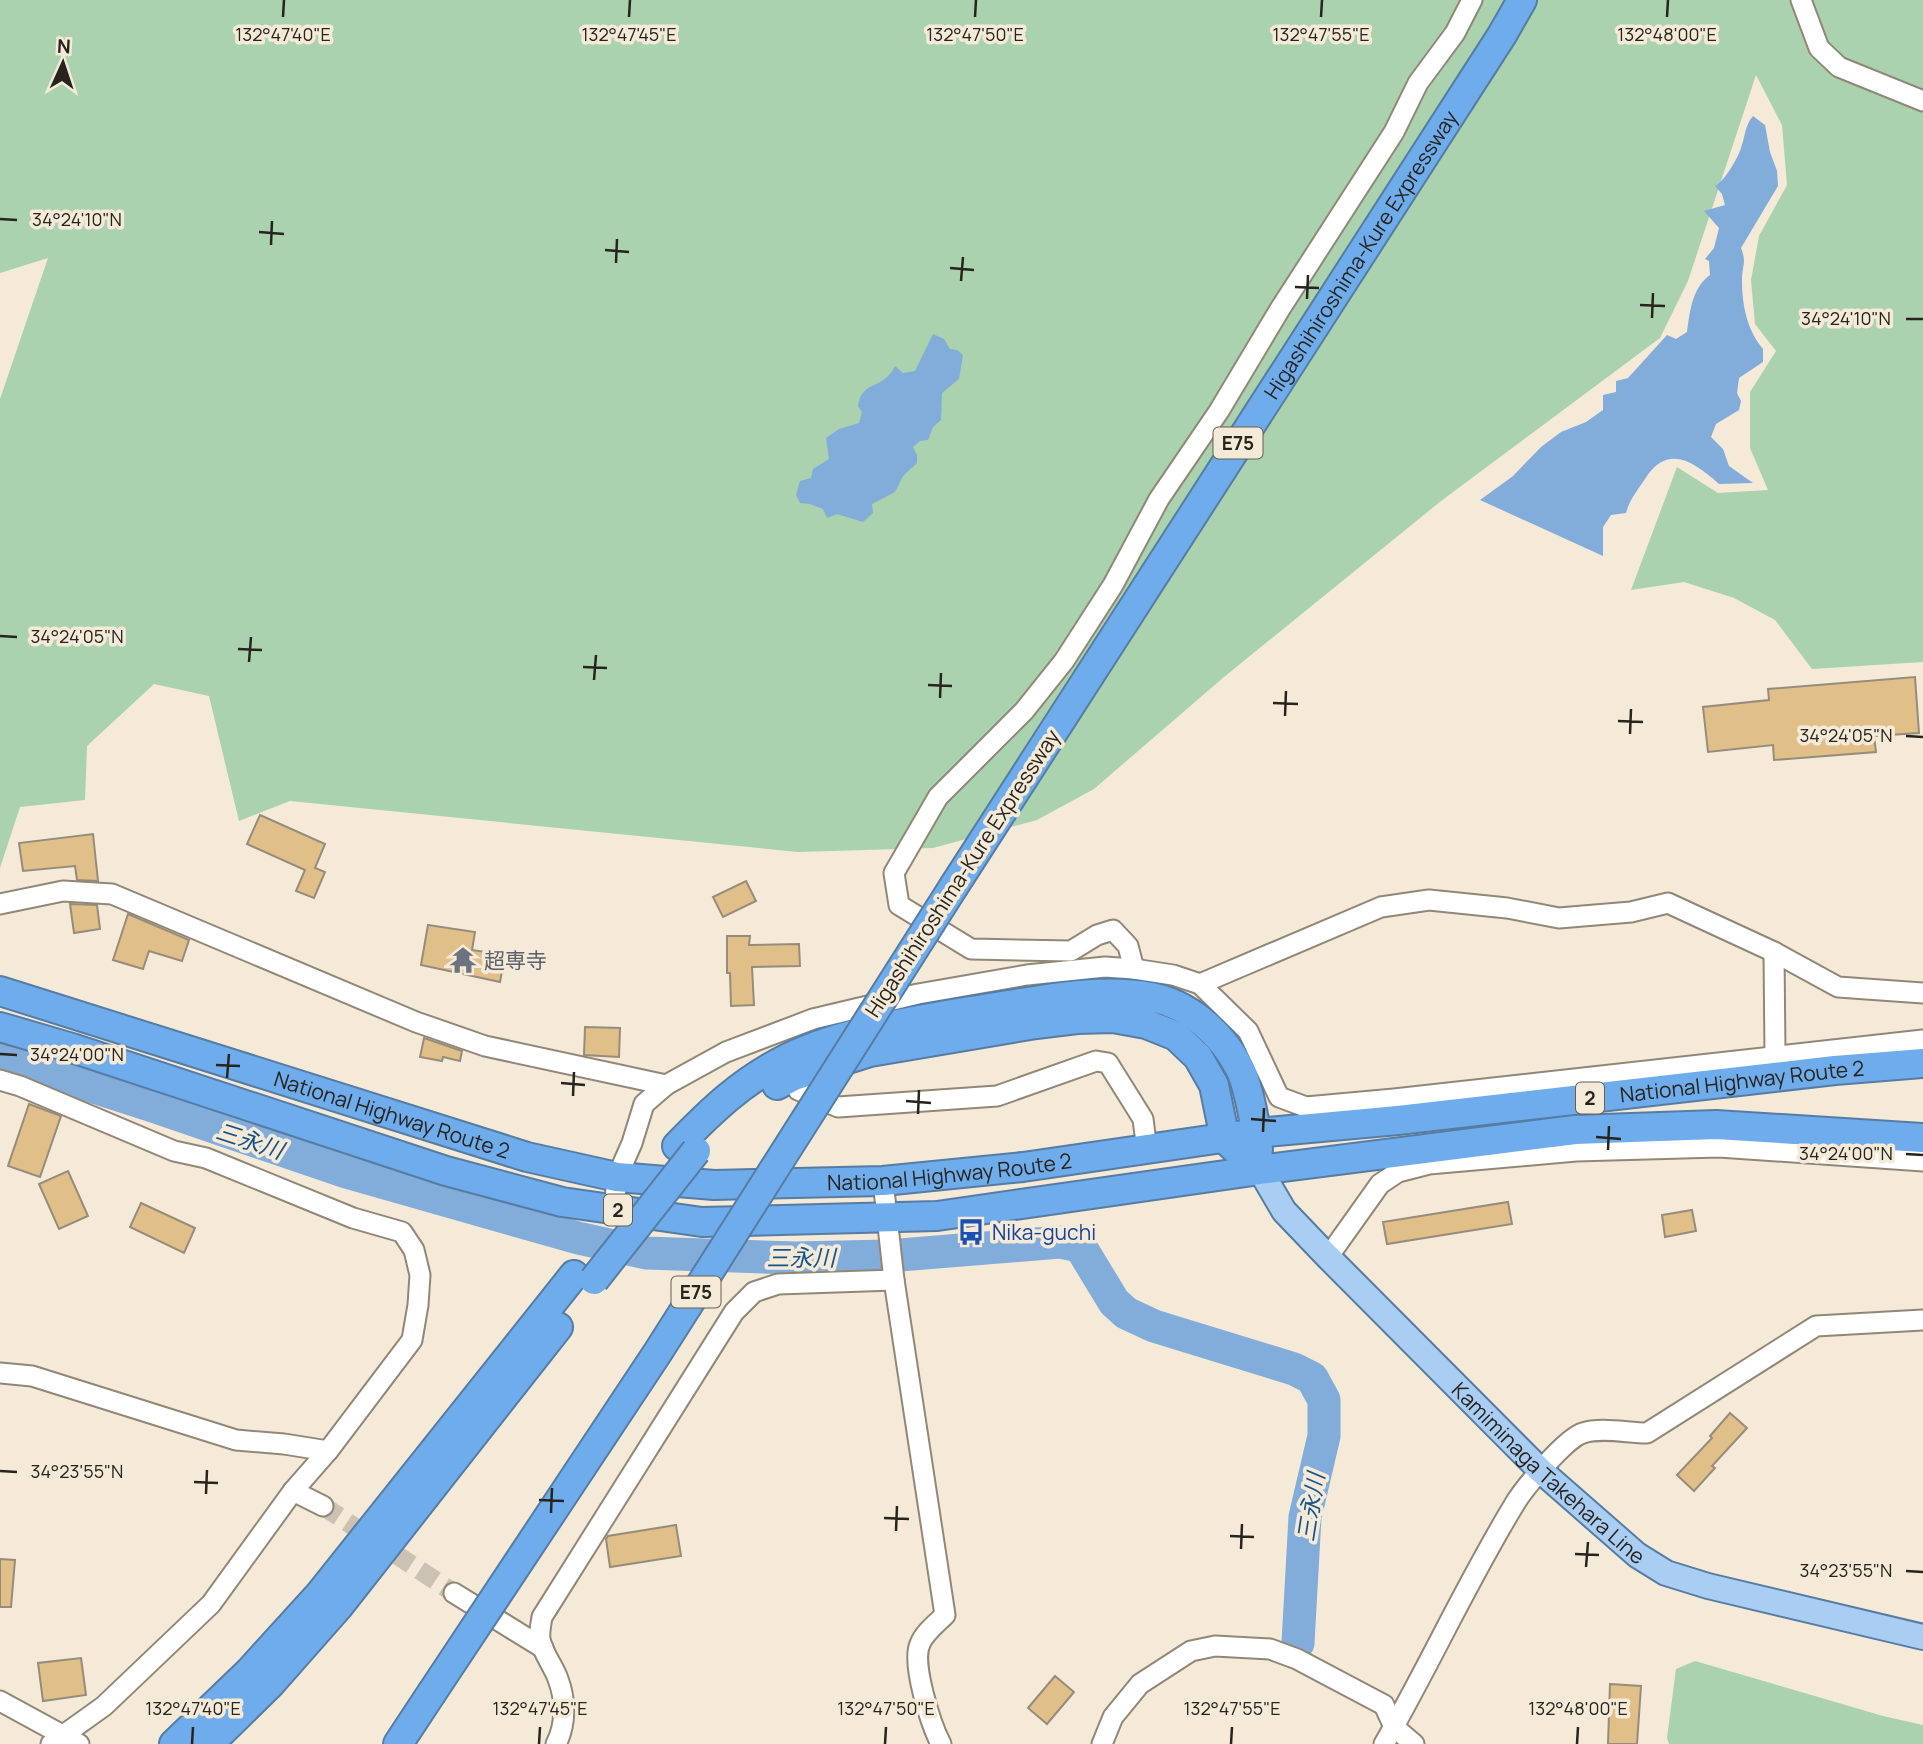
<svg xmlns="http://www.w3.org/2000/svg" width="1923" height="1744" viewBox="0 0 1923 1744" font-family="Manrope,'Noto Sans JP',sans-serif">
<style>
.green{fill:#aad2ae}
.water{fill:#82acda}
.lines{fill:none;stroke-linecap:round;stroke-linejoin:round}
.river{stroke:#82acda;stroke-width:33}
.building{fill:#e1bf89;stroke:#968c7c;stroke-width:2}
.minor-tunnel{stroke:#ccc2b3;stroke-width:19;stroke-dasharray:19 10;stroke-linecap:butt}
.minor-casing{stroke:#918777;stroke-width:23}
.major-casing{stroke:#567ca3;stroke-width:28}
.highway-casing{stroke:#567ca3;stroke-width:32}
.minor{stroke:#fff;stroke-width:19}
.major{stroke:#a9cdf3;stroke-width:24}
.highway{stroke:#6faceb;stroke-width:28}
.highway-bridge-casing{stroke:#567ca3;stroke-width:32;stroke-linecap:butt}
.highway-bridge{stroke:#6faceb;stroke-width:28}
.ticks{fill:none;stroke:#27231d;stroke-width:2.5}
.labels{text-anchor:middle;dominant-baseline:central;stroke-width:7;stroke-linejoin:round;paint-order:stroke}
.shield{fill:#f5ead8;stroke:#655f55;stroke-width:2}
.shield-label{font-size:19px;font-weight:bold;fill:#27231d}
.street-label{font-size:21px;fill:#27231d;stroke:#f5ead8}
.worship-label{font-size:21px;fill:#5b616d;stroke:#f5ead8;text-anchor:start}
.transit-label{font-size:21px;fill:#164399;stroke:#f5ead8;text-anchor:start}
.water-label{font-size:23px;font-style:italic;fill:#16528a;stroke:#f5ead8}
.ticks-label{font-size:18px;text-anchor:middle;fill:#27231d;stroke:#f5ead8;stroke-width:7;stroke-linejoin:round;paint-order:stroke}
</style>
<rect width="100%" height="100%" fill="#f5ead8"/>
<g class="green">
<polygon points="0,0 1923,0 1923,662 1812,669 1775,620 1734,598 1684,582 1631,590 1677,467 1718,493 1768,490 1750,448 1750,392 1776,351 1755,324 1751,280 1759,236 1787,185 1782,125 1756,75 1688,281 1660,338 1441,501 1224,677 1094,789 1037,820 933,848 798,852 290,801 239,821 209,696 154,684 87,746 85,800 20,807 0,868 0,399 48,258 0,273"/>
<polygon points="1695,1661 1883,1716 1923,1725 1923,1744 1669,1744 1667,1738 1676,1669"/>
</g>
<g class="water">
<path d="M1753 116 1765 125 1770 152 1777 171 1778 186 1741 248C1747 263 1742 265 1742 280 1742 305 1747 330 1763 349V362L1739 378 1737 393 1741 401 1739 410 1716 424 1711 437 1723 449 1729 466 1753 483 1719 484C1694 462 1668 443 1645 479 1637 491 1630 499 1626 513L1611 515 1603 527V556L1480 500 1513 476 1541 447 1561 432 1586 422 1603 410V395L1616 392V381L1628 378 1667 335 1676 339 1687 332C1690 311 1692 288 1710 275L1709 261 1705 259 1714 248 1719 228 1704 211 1725 205 1722 194 1715 186C1724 182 1738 158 1741 148 1745 137 1745 125 1753 116Z"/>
<path d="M933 334 944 339 950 349 957 350 963 355 959 379 942 393 941 420 933 427 928 440 920 441 913 447 917 455V463L903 476 895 492 872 504 873 513 863 522 837 514 827 518 823 509 810 504 800 503 796 495 800 481 811 478 813 469 829 459 826 438 839 429 859 423 862 412 858 406C862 379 883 391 895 366L903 373 915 371Z"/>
</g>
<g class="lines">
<polyline class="river" points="0,1057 153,1106 346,1172 578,1238 646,1253 795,1258 888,1256 1060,1242 1080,1246 1114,1302 1126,1313 1154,1326 1294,1369 1312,1378 1324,1400 1324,1436 1305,1517 1298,1643"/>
</g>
<g class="building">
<polygon points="1915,677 1919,733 1874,736 1876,752 1774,760 1773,745 1708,752 1703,707 1769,700 1768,689"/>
<polygon points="260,815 325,844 315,868 325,872 314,898 296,891 305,870 247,844"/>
<polygon points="93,834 98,881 77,880 75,866 23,871 19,843"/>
<polygon points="746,881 756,901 723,917 713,897"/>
<polygon points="70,904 97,905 100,929 74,933"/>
<polygon points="128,914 189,940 182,961 149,951 143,969 113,960"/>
<polygon points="428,925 475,932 472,950 505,955 500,982 421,965"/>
<polygon points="727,936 750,936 749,945 799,944 800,966 752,967 754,1005 731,1006 730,973 727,973"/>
<polygon points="585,1027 620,1028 619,1057 584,1055"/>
<polygon points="424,1038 462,1051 460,1061 443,1057 442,1061 420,1057"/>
<polygon points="29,1104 61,1116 40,1177 8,1166"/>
<polygon points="68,1171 88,1216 59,1229 39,1184"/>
<polygon points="1508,1202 1512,1224 1387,1244 1383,1222"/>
<polygon points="141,1203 195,1228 184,1253 130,1227"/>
<polygon points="1692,1210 1696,1231 1665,1237 1662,1215"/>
<polygon points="1730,1413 1747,1428 1712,1466 1715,1468 1694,1491 1677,1475 1712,1438 1710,1436"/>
<polygon points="676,1525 681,1556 610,1567 606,1539 608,1536"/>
<polygon points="0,1559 15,1560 11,1607 0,1607"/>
<polygon points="81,1658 86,1695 43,1701 38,1663"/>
<polygon points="1055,1676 1074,1692 1047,1724 1028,1708"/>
<polygon points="1610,1684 1641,1686 1637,1744 1608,1744"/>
</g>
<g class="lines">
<polyline class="minor-tunnel" points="323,1506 454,1593"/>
<defs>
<g id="minor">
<polyline points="1801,0 1819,48 1839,67 1923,101"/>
<polyline points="0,904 63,891 112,894 416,1022 485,1046 666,1085"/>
<polyline points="1774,952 1775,1055"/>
<polyline points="1134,969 1128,946 1113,930 1097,935 1071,951 971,949 899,905 894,873 938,797 1024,711 1064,661 1113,585 1159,499 1219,411 1280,309 1394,132 1418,83 1455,33 1472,0"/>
<polyline points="1200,984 1381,907 1429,900 1507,908 1559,918 1631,912 1668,903 1774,952 1838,987 1923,993"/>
<polyline points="0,1080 20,1086 174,1151 206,1158 353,1218 402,1232 414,1250 420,1275 418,1305 412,1340 328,1451 293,1491 211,1604 104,1706 51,1744"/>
<polyline points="798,1090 838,1107 997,1096 1096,1061 1108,1063 1143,1119 1147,1150"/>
<path d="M883 1181 894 1280 945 1615C937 1623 924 1633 920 1644 911 1663 931 1725 941 1744"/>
<polyline points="614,1210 617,1177 632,1143 644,1104 666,1085 726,1052 813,1019 918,994 1027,975 1105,967 1134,969 1173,975 1200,984 1248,1031 1279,1097 1306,1107 1394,1099 1923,1040"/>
<polyline points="1328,1257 1380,1184 1398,1172 1429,1164 1576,1151 1719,1147 1923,1161"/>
<polyline points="0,1373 32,1376 236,1440 284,1444 328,1451"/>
<polyline points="293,1491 323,1506"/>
<polyline points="454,1593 543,1648"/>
<polyline points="0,1701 79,1744"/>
<path d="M556 1744C566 1725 566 1700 558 1679 553 1665 543 1654 540 1639 539 1632 541 1624 542 1617L734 1312 754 1292 778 1284 894 1280"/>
<polyline points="1102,1744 1113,1717 1140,1684 1191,1651 1215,1646 1270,1649 1297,1659 1384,1705 1394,1727 1414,1744"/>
<path d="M1384 1744C1429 1666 1467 1582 1514 1505 1523 1489 1567 1437 1583 1433 1601 1427 1628 1433 1647 1433L1816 1326 1923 1320"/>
</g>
<g id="major">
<path id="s1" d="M1260 1170 1284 1211 1328 1257 1541 1471 1637 1555 1666 1573 1708 1586 1923 1637"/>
</g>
<g id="highway">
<path id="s2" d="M954 886 1502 35 1522 0"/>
<path id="s3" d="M0 991 527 1157 617 1177 714 1185 883 1181 1023 1167 1257 1133 1398 1120 1835 1070 1923 1063"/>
<polyline points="0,1027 72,1048 446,1171 562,1202 702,1222 937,1216 1260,1170 1575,1130 1716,1125 1923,1138"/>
<polyline points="777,1085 794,1076 870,1052 1036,1024 1077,1019 1113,1018 1146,1024 1176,1036 1198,1057 1214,1085 1225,1139 1239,1152"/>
<path d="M677 1146C712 1110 742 1081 788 1058 842 1031 923 1019 983 1009 1038 1001 1096 987 1151 997 1189 1004 1222 1034 1239 1067 1248 1083 1257 1131 1258 1150"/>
<polyline points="174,1744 250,1671 320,1594 574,1275"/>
<polyline points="209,1744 271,1683 338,1607 558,1327"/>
<polyline points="398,1744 431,1694"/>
</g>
</defs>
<use href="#minor" class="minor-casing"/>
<use href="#major" class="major-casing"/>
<use href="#highway" class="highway-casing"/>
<use href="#minor" class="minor"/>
<use href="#major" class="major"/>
<use href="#highway" class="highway"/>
<defs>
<g id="highway-bridge">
<polyline points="594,1280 696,1151"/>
<polyline points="431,1694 658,1352 954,886"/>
</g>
</defs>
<use href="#highway-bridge" class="highway-bridge-casing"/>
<use href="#highway-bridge" class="highway-bridge"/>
</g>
<path class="ticks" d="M283 17 284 0M629 17 630 0M975 17 976 0M1321 17 1322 0M1667 17 1668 0M0 219 17 220M259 232 284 234M271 245 272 221M605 250 629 252M616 263 617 239M950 268 974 270M961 281 963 257M1295 287 1319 288M1307 299 1308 275M1640 305 1665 306M1652 318 1653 293M1906 319H1923M0 636 17 637M238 649 262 650M249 662 251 637M583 667 607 668M594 680 596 655M928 685 952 686M940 698 941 673M1273 703 1298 704M1285 716 1286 691M1618 721 1643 722M1630 734 1631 709M1906 736 1923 737M0 1054 17 1055M216 1065 240 1066M227 1078 229 1054M561 1083 585 1085M573 1096 574 1072M906 1101 931 1103M918 1114 919 1090M1251 1119 1276 1121M1263 1132 1264 1108M1596 1137 1621 1139M1608 1150 1609 1126M1906 1154 1923 1155M0 1471 17 1472M194 1482 218 1483M206 1494 207 1470M539 1500 564 1501M551 1513 552 1488M884 1518 909 1519M896 1531 897 1506M1230 1536 1254 1537M1241 1549 1242 1524M1575 1554 1599 1555M1586 1567 1588 1542M1906 1571 1923 1572M192 1744 193 1727M539 1744 540 1727M885 1744 886 1727M1231 1744 1232 1727M1577 1744 1578 1727"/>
<defs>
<symbol id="temple-bare" viewBox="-9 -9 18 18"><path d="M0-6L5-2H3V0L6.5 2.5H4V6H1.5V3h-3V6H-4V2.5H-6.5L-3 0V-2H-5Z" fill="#6b7280" stroke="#f5ead8" stroke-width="2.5" paint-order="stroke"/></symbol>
<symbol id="bus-bare" viewBox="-9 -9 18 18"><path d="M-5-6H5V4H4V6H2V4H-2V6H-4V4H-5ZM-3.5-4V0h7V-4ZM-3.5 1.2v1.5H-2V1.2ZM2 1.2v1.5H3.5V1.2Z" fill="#1a4fb4" stroke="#f5ead8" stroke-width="2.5" paint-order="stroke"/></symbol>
</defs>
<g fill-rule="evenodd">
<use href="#temple-bare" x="444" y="941" width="38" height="38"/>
<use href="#bus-bare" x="952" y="1213" width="38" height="38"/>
</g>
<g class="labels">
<g class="shield">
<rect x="1213.5" y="427.5" width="49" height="31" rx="5"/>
<rect x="1576" y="1082.5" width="28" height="31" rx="5"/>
<rect x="604" y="1194.5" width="28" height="31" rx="5"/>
<rect x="671.5" y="1276.5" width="49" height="31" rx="5"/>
</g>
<g class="shield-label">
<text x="1238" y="443">E75</text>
<text x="1590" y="1098">2</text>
<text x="618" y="1210">2</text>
<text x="696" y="1292">E75</text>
</g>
<g class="street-label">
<text stroke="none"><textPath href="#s2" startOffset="751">Higashihiroshima-Kure Expressway</textPath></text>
<text transform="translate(962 873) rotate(-57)">Higashihiroshima-Kure Expressway</text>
<text stroke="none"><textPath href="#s3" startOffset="1776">National Highway Route 2</textPath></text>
<text stroke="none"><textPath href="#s3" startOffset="411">National Highway Route 2</textPath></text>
<text stroke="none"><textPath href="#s3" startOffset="978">National Highway Route 2</textPath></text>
<text stroke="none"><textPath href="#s1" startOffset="420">Kamiminaga Takehara Line</textPath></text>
</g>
<g class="worship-label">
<text x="484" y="960">超専寺</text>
</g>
<g class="transit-label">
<text x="992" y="1232">Nika-guchi</text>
</g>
<g class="water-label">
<text transform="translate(250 1140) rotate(18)">三永川</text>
<text x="801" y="1257">三永川</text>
<text transform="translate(1310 1507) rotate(-81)">三永川</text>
</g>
</g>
<g class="ticks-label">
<text x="283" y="41">132°47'40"E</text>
<text x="629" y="41">132°47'45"E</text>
<text x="975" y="41">132°47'50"E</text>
<text x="1321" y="41">132°47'55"E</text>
<text x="1667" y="41">132°48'00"E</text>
<text x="77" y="226">34°24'10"N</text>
<text x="1846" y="325">34°24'10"N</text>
<text x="77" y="643">34°24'05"N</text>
<text x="1846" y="742">34°24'05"N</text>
<text x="77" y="1061">34°24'00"N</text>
<text x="1846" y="1160">34°24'00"N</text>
<text x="77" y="1478">34°23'55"N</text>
<text x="1846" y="1577">34°23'55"N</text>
<text x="193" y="1715">132°47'40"E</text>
<text x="540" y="1715">132°47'45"E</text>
<text x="886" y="1715">132°47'50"E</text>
<text x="1232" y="1715">132°47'55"E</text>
<text x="1578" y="1715">132°48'00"E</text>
</g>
<g transform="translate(63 63) rotate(3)" stroke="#f5ead8" stroke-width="5" paint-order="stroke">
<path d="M0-5L12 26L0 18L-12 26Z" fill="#27231d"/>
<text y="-10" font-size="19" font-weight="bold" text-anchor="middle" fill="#27231d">N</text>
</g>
</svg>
